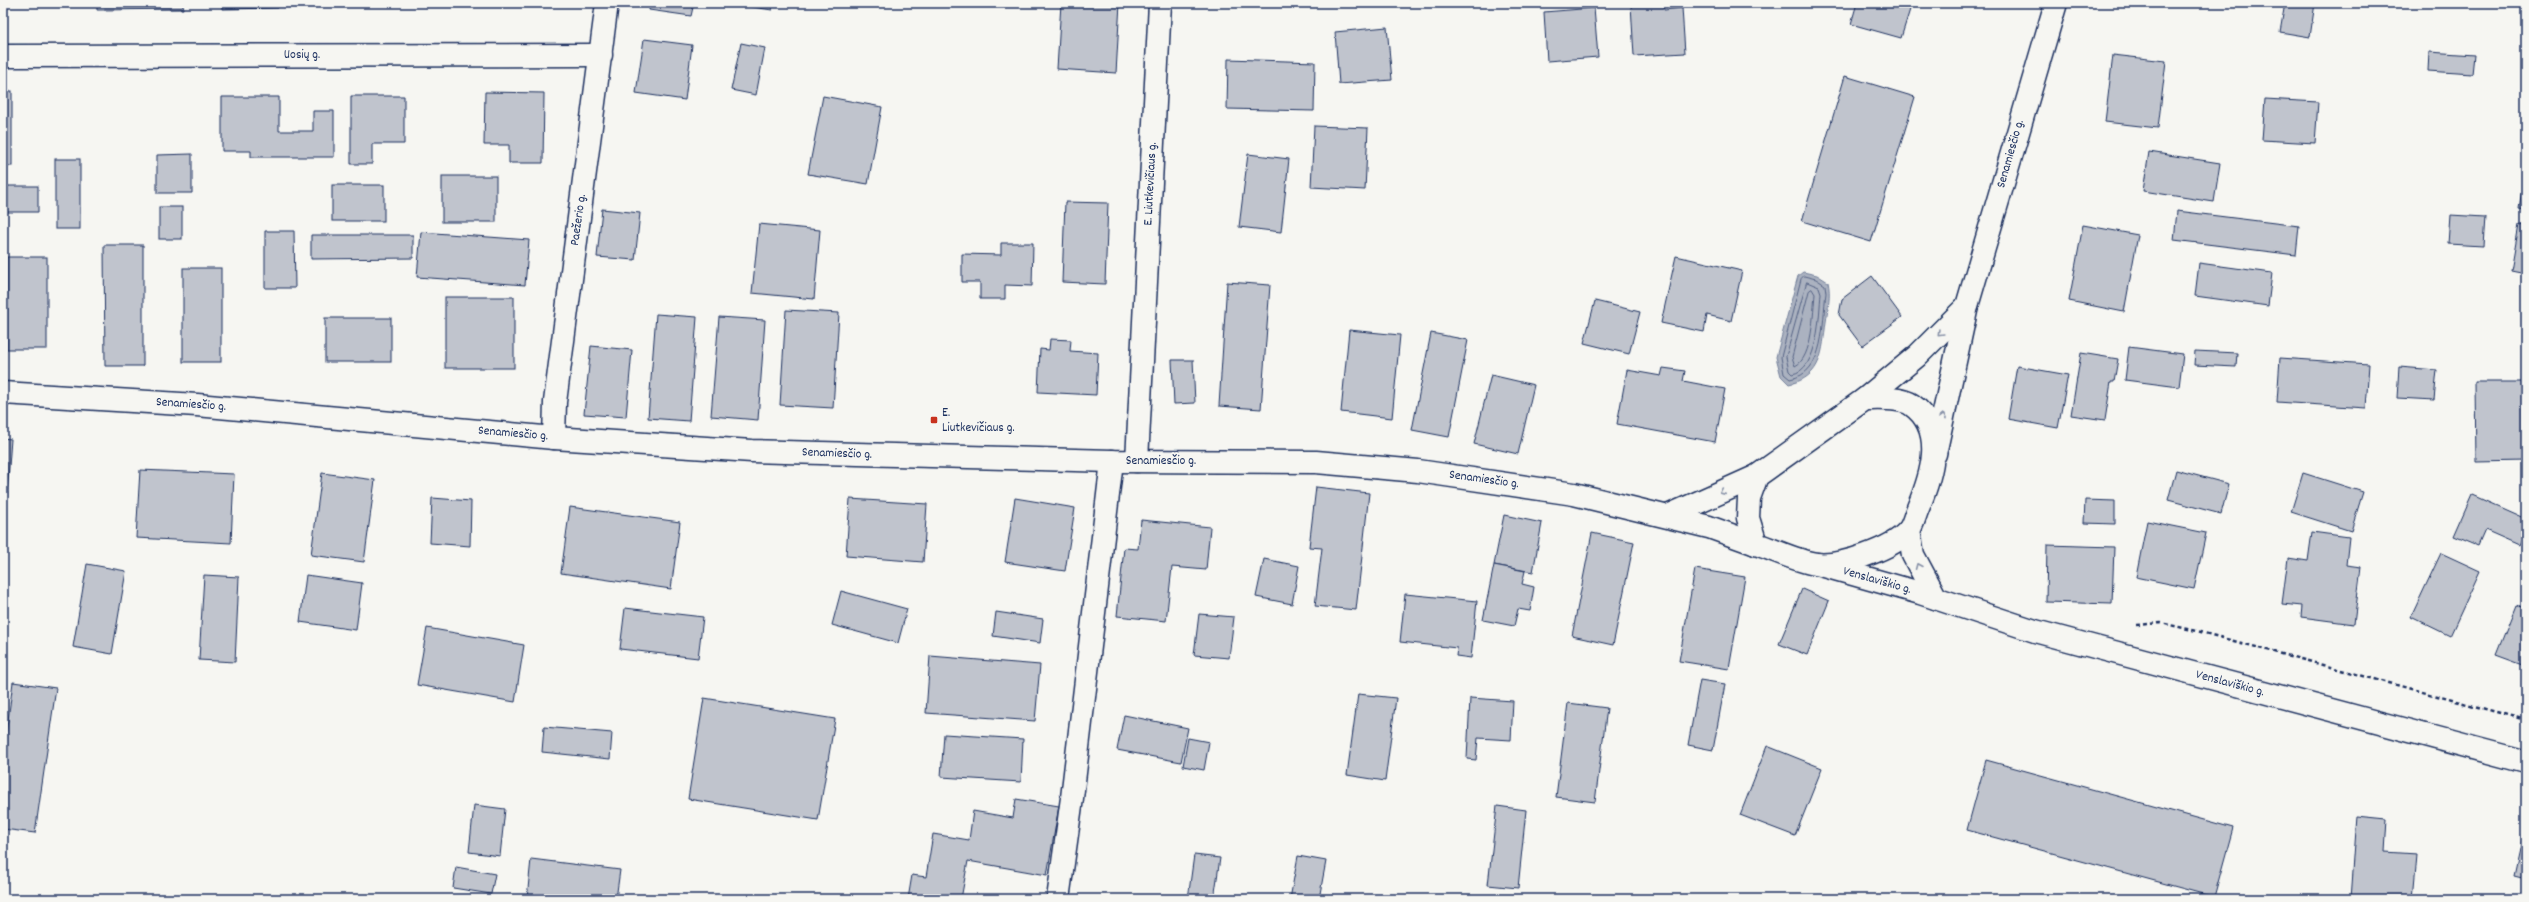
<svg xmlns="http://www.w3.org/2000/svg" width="2529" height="902" viewBox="0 0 2529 902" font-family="Dekko,sans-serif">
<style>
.water{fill:#abb2c0;stroke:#717e99}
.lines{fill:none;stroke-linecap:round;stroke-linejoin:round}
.shore{stroke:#556385;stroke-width:1}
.building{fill:#c0c4cd;stroke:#1b2f5e}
.minor-casing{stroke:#1b2f5e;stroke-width:25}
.secondary-casing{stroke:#1b2f5e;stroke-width:25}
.path{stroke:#1b2f5e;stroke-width:2.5;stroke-dasharray:4 3;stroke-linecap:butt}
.minor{stroke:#f6f6f2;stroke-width:22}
.secondary{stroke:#f6f6f2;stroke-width:22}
.oneway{stroke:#8892a8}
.poi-dot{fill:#c8321e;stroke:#f6f6f2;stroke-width:1.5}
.labels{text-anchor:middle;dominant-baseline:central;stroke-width:3.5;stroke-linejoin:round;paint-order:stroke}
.street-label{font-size:13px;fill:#1b2f5e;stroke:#f6f6f2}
.poi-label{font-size:13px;fill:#1b2f5e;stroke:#f6f6f2;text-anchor:start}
</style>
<rect width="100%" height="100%" fill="#f6f6f2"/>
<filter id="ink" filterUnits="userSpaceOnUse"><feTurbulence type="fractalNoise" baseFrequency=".025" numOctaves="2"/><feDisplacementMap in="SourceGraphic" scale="8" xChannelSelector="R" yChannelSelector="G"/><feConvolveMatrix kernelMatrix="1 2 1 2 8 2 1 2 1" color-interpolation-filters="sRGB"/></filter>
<g filter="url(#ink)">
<path class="water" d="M1803 272 1817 275 1828 282C1831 295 1828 308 1826 322 1822 350 1823 377 1789 384L1781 376 1776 357 1798 276Z"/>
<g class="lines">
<g class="shore">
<path d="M1804 276 1816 279 1825 285 1826 293C1822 321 1826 373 1790 379L1784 374 1781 357 1801 279Z"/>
<path d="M1807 282 1819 287 1821 293C1819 314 1819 370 1792 374L1789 371 1786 357Z"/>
<path d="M1812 289 1815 294C1813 312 1813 358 1795 366L1792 357 1809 291Z"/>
</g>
</g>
<g class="building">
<polygon points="97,3 183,3 183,9 97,10"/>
<polygon points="222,3 278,3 278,8 222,9"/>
<rect x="370" y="3" width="58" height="1"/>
<polygon points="650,3 694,3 691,16 649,10"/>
<polygon points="747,3 773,3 772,10 746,6"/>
<polygon points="1061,3 1120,3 1116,73 1057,69"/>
<polygon points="1857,3 1912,3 1901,38 1851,24"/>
<polygon points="2285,3 2315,3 2310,37 2280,32"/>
<polygon points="1663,4 1664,10 1682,8 1685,53 1634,56 1631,5"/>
<polygon points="1594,8 1598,57 1547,61 1544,12"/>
<polygon points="1387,27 1392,80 1339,84 1335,32"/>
<polygon points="644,39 692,45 685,100 636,93"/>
<polygon points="741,43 765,48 756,95 731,90"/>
<polygon points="2429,52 2474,55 2472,74 2428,71"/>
<polygon points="2113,55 2166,61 2158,128 2105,122"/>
<polygon points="1228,59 1315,62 1314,111 1227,109"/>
<polygon points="1845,76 1915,97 1871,242 1802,221"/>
<rect x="3" y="91" width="9" height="75"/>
<polygon points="485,92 544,93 543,163 509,163 509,145 484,145"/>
<polygon points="351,96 404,96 404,144 372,144 372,164 351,164"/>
<polygon points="823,96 882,107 868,184 808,174"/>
<polygon points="222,97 279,97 279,131 313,131 313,111 334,111 334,157 251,157 251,151 222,151"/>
<polygon points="2265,99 2318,102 2315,143 2262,140"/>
<polygon points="1314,126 1368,128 1365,190 1311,187"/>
<polygon points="2149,152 2220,163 2214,202 2143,191"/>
<polygon points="192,154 192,193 157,193 157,155"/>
<polygon points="1248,154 1289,159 1281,232 1239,227"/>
<rect x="55" y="159" width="25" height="70"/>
<polygon points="2526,163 2526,210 2519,209"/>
<rect x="442" y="176" width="54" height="46"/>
<rect x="332" y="185" width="52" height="36"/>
<rect x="3" y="186" width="35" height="26"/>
<polygon points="1065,202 1108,203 1105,284 1062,282"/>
<rect x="159" y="207" width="23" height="32"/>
<polygon points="602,209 640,213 635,260 597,257"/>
<polygon points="2177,211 2299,226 2296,255 2174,240"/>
<polygon points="2450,215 2485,217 2483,246 2448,244"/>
<polygon points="759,224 820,230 814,299 752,293"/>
<polygon points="2083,225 2138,235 2124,312 2069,301"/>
<polygon points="2519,225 2526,226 2526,274 2511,271"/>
<polygon points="265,231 294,231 295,288 265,288"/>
<polygon points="421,232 529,240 525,285 417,277"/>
<polygon points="311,235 413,235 413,258 311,259"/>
<polygon points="1001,243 1033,243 1032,286 1005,285 1005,299 980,299 980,282 962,282 962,254 1001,255"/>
<polygon points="104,245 143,245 143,366 105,366"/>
<polygon points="1676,256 1742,271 1731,321 1707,315 1704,332 1661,323"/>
<rect x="7" y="257" width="40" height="92"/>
<polygon points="2199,263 2272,273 2268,306 2195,296"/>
<rect x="183" y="268" width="38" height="94"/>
<polygon points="1872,276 1902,317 1862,346 1839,315 1842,299"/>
<polygon points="1227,282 1270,285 1261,409 1219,406"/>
<rect x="445" y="297" width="69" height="71"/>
<polygon points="1595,301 1640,312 1629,354 1584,343"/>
<polygon points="786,310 839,313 833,408 780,405"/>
<polygon points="656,314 697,317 689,421 648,418"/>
<polygon points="719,317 765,320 758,420 711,416"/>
<rect x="325" y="318" width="66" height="44"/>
<polygon points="1349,330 1400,335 1392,418 1341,412"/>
<polygon points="1431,333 1468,340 1449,437 1412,430"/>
<polygon points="1050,339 1071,340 1070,351 1098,353 1096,395 1038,392 1040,349 1049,350"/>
<polygon points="591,346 632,350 626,417 584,414"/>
<polygon points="2129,347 2183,354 2179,387 2125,380"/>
<polygon points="2195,351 2237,353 2236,367 2194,365"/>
<polygon points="2081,353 2118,359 2114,382 2111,382 2105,420 2071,415"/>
<polygon points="2280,358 2369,364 2366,408 2277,402"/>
<polygon points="1172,360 1193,360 1195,403 1174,404"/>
<polygon points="2017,366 2068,375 2058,428 2008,419"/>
<polygon points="2399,367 2437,370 2434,400 2397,398"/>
<polygon points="1663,368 1685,371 1683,381 1725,389 1715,442 1617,424 1627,370 1661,376"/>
<polygon points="1491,375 1534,385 1518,454 1474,444"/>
<polygon points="2475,382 2523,382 2524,461 2476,462"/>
<polygon points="3,438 11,439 3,550"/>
<polygon points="140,470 234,474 231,543 136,538"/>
<polygon points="2176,470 2229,484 2221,514 2168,500"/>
<polygon points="322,473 375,480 364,562 311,555"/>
<polygon points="2303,473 2363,492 2351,531 2291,512"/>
<polygon points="1316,487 1369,493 1356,610 1315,606 1322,548 1309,547"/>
<polygon points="2472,495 2526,519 2526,530 2519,545 2485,530 2478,546 2454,536"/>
<polygon points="432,498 471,501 470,546 430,543"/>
<polygon points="1015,498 1075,508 1065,571 1005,562"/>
<polygon points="850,499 927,504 923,562 846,556"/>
<polygon points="2085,500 2115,501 2115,524 2084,523"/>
<polygon points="570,507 680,522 671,589 561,573"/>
<polygon points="1504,515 1542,523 1533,572 1494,565"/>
<polygon points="1141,520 1210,527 1206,570 1172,567 1166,621 1117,616 1124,548 1138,549"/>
<polygon points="2147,521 2206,533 2194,589 2136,577"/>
<polygon points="2312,532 2349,537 2346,565 2361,567 2354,624 2301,617 2302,606 2282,604 2288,558 2308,561"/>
<polygon points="1592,533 1634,542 1613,645 1572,636"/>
<polygon points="2047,545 2114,547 2112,604 2046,602"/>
<polygon points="2441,553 2480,571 2450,636 2411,617"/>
<polygon points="1264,559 1299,566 1292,604 1256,597"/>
<polygon points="87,564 126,571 112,654 73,647"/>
<polygon points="1494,565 1525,571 1522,584 1534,587 1530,611 1518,609 1514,626 1483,620"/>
<polygon points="1695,569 1745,577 1729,669 1679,661"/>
<polygon points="204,575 239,577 235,662 199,660"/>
<polygon points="306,575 362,583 356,630 300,622"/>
<polygon points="1802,589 1829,601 1807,655 1779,644"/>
<polygon points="841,591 907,609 898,643 832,625"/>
<polygon points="1405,594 1477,601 1471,658 1456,656 1457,648 1400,642"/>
<polygon points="2516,605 2526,608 2526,666 2496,655"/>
<polygon points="625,608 703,617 698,658 620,649"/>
<polygon points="996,612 1043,619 1040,643 993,636"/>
<polygon points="1199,614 1234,617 1229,658 1194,655"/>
<polygon points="427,628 524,645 515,702 417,685"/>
<polygon points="930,656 1040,665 1035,721 926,713"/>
<polygon points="1700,680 1725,684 1713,750 1688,745"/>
<polygon points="13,682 56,688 35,833 3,829 3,758"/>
<polygon points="1358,694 1396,698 1385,781 1347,775"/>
<polygon points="704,698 835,719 818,820 688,799"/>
<polygon points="1470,698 1513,701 1511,740 1478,738 1476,760 1467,759"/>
<polygon points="1568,703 1607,708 1595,802 1556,797"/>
<polygon points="1124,715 1188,728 1181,762 1117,750"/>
<polygon points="544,727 612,733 610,759 542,752"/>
<polygon points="944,734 1023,739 1021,782 941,777"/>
<polygon points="1188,738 1209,742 1204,770 1183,766"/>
<polygon points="1767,746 1822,768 1795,836 1740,815"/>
<polygon points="1986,760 2233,828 2214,897 1967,830"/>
<polygon points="1016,799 1059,806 1047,875 968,861 961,899 908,899 912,875 926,877 933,834 969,840 973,811 1013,818"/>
<polygon points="474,805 505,809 500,856 469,852"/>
<polygon points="1497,806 1526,810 1518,888 1488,885"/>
<polygon points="2357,816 2387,819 2385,852 2417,854 2413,899 2351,899"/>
<polygon points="2526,822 2526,879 2514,876"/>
<polygon points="1194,855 1220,858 1214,899 1188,899"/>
<polygon points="1298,856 1326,861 1319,899 1290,899"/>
<polygon points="531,859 620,870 616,899 527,899"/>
<polygon points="456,867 495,874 491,894 453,888"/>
</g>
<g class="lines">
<defs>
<g id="minor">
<polyline points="3,56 601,55"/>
<polyline points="1865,399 1917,356 1967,306"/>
<polyline points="554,438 555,402 607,3"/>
<polyline points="1935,454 1967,306 2056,3"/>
<polyline points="1137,461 1160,3"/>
<polyline points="1058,899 1072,798 1112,461"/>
</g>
<g id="secondary">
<polyline points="3,393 197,405 554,438 752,451 1112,461 1316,462 1418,471 1574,494 1709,527 1756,544"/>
<path d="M1865 399C1878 399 1900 397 1912 405 1947 430 1931 477 1918 508 1915 515 1913 525 1909 530 1893 549 1840 567 1816 564 1796 561 1775 550 1756 544L1748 518 1749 498 1757 476Z"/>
<polyline points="1668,516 1757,476"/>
<polyline points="1909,530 1913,555 1936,598"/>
<polyline points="1817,564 1920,593 2035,631 2526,762"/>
</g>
</defs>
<use href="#minor" class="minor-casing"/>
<use href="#secondary" class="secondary-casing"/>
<polyline class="path" points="2137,625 2161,623 2197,631 2526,720"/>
<use href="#minor" class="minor"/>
<use href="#secondary" class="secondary"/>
</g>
<defs><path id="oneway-chevron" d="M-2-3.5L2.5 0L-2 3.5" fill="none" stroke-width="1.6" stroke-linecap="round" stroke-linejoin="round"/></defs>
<g class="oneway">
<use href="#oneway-chevron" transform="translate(1940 333) rotate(135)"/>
<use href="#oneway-chevron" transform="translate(1943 416) rotate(-78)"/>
<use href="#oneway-chevron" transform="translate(1722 492) rotate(156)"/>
<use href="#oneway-chevron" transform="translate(1918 566) rotate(-113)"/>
</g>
</g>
<rect class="poi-dot" x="930" y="416" width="8" height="8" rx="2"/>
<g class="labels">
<g class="street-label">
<text x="302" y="55">Uosių g.</text>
<text transform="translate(2011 154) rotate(-74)">Senamiesčio g.</text>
<text transform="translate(1151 184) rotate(-87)">E. Liutkevičiaus g.</text>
<text transform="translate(579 220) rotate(-82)">Paežerio g.</text>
<text transform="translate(191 405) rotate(4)">Senamiesčio g.</text>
<text transform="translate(513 434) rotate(5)">Senamiesčio g.</text>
<text transform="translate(837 454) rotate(2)">Senamiesčio g.</text>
<text x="1161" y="461">Senamiesčio g.</text>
<text transform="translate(1484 480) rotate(8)">Senamiesčio g.</text>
<text transform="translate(1877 581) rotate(16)">Venslaviškio g.</text>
<text transform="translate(2230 684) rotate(15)">Venslaviškio g.</text>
</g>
<g class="poi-label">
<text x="942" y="413">E.<tspan x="942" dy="15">Liutkevičiaus g.</tspan></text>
</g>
</g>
<rect width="2529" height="902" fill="none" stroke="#f6f6f2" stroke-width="16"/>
<rect x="8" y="8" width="2513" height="886" fill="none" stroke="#1b2f5e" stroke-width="1.5" filter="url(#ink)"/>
</svg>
